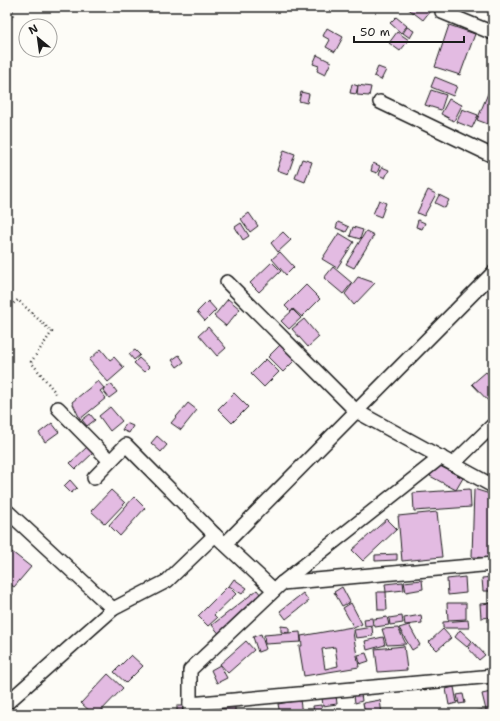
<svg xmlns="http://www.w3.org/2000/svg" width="500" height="721" viewBox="0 0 500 721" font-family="'Shantell Sans',sans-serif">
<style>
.building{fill:#e3bbe2;stroke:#1c1c1c;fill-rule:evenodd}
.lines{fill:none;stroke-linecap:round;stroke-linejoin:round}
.street-casing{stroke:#1c1c1c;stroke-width:16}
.path{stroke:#1c1c1c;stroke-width:2.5;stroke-dasharray:1 3;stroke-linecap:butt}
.street{stroke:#fdfcf7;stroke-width:13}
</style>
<rect width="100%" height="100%" fill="#fdfcf7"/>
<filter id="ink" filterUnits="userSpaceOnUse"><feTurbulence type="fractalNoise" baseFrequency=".025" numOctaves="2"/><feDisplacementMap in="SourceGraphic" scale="8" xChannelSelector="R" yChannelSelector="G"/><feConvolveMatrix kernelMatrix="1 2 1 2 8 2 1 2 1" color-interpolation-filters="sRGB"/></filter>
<g filter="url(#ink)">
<g class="building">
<polygon points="406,7 425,7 430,11 423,20"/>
<polygon points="396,17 407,26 401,33 390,23"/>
<polygon points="449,25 475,34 460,75 435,67"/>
<polygon points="407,27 414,31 410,38 403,33"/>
<polygon points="327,28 343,37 335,52 326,47 330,40 323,36"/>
<polygon points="397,32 409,40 400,51 389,43"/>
<polygon points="317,55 331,62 325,75 317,71 319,66 313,64"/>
<polygon points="378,67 386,70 381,80 374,76"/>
<polygon points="435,77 457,86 453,96 431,87"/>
<polygon points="352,84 358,86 356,94 350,93"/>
<polygon points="358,85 371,87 369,96 357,95"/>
<polygon points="431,90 446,95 441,110 425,105"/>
<polygon points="489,91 493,92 493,126 477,120"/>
<polygon points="301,92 309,94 307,103 299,101"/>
<polygon points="449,99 462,105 454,121 441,114"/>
<polygon points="462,109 478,115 472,128 457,122"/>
<polygon points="284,150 295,154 288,174 277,170"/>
<polygon points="302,159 312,162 305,182 295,178"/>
<polygon points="373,163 380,166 377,173 371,171"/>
<polygon points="382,167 389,170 385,178 379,175"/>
<polygon points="428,190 436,194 424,216 417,213"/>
<polygon points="439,195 449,200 445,208 435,203"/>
<polygon points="379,200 386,203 381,217 373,214"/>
<polygon points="249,213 258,226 250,232 241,219"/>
<polygon points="418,220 425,223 422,229 416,227"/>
<polygon points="338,222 349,227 346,232 336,228"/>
<polygon points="241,223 249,236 243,240 235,227"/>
<polygon points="353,227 363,230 360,239 350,236"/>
<polygon points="366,231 374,235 354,268 346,264"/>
<polygon points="283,232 291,240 278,252 271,243"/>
<polygon points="339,233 354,242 337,268 322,259"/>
<polygon points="280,252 294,267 286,275 272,259"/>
<polygon points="272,262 281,271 259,292 250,283"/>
<polygon points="333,267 352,283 343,294 324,278"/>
<polygon points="358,277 375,283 354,305 345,294"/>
<polygon points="306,285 320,299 302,317 293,309 291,312 285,306"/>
<polygon points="228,299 240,309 226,326 214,316"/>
<polygon points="208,301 216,310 205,321 197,312"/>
<polygon points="293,310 301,318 289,329 281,321"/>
<polygon points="304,319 319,337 308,347 292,329"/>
<polygon points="208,327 226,348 217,356 199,335"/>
<polygon points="281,344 296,359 283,372 268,357"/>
<polygon points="101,349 110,360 114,357 124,368 108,382 89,360"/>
<polygon points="135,350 140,355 134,360 129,354"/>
<polygon points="179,355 184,362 177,367 172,360"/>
<polygon points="139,358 149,367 144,372 134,363"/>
<polygon points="266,359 279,372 264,387 251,374"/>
<polygon points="486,372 493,379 493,406 472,384"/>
<polygon points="98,381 104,388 100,391 106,398 80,419 72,402"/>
<polygon points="111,384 117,392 109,398 103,390"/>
<polygon points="234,393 248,407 232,423 218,409"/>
<polygon points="188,403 197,410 181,430 171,423"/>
<polygon points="110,407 122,421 110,431 99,416"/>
<polygon points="90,414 95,420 87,426 82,420"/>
<polygon points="52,423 59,432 45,442 39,433"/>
<polygon points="126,423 133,426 129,433 122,430"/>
<polygon points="157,436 167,445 161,452 151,443"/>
<polygon points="87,447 93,453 76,469 70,463"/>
<polygon points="436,464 463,478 456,490 430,476"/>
<polygon points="70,480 77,488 71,493 64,486"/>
<polygon points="470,489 471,507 414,511 413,493"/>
<polygon points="474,489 493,495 493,558 472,557"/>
<polygon points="111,490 125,503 105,524 91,511"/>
<polygon points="134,497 145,508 120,536 109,525"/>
<polygon points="437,512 442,557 402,561 398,516"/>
<polygon points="387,519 397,529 363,561 352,550"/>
<polygon points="12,552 31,567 14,587 7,582 7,559"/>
<polygon points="397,554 397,560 375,561 375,555"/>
<polygon points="465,577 466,593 448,595 447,579"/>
<polygon points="493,577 493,591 483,591 482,578"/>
<polygon points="234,579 247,588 242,594 229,586"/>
<polygon points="422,580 423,589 406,592 404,582"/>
<polygon points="403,582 404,590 386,592 385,584"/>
<polygon points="228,586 236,594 214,615 217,618 208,626 198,616"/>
<polygon points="7,587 13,594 7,600"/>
<polygon points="342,587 350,602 342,606 334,592"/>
<polygon points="257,590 265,600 221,636 212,625"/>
<polygon points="377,592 386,592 387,610 378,610"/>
<polygon points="303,593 309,601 286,619 280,611"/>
<polygon points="351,603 362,624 354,628 343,608"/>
<polygon points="447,603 466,603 466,619 448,620"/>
<polygon points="493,603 493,617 481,618 480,604"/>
<polygon points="421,615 422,623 405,625 404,618"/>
<polygon points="402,616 403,623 390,625 389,618"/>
<polygon points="387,617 389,625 375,627 374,619"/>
<polygon points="372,618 373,625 365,626 364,619"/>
<polygon points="468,620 469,628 443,628 443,622"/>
<polygon points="409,625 420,645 412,650 399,628"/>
<polygon points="281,626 289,627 289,633 281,632"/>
<path d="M352 627 359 667 304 676 299 646H302L301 636ZM335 647 338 666 325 669 322 649Z"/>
<polygon points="372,627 373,636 356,638 354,630"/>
<polygon points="398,628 406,644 387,645 382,629"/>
<polygon points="443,629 451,638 437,650 429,642"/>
<polygon points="460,630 472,641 467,647 455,637"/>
<polygon points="300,632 301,642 265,644 264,635"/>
<polygon points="261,634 266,649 258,652 253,637"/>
<polygon points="383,637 385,645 367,650 365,641"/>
<polygon points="246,641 254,650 228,673 220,664"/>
<polygon points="473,642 485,655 479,660 468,648"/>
<polygon points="404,646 407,670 378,672 375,649"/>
<polygon points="366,653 369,661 360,664 358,655"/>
<polygon points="131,655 143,666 126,683 114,672"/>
<polygon points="220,665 227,678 217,683 211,670"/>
<polygon points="108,674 123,688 98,714 93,714 81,703"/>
<polygon points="454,687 457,703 449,705 446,689"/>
<polygon points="491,692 493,700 493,714 487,714 482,694"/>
<polygon points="361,694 362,701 355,703 354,695"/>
<polygon points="463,694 465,703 459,704 457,695"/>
<polygon points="336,695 337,704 323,706 322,698"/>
<polygon points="300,700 302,714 280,714 278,704"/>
<polygon points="380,700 382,714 365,714 363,703"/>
<polygon points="235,704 235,712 205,713 205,705"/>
<polygon points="321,705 322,712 314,713 313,706"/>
<rect x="177" y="706" width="11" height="8"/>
<polygon points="482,710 483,714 467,714 467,713"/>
</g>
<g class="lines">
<defs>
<g id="street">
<polyline points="442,12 493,33"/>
<polyline points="380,102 493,156"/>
<polyline points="227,282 356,411 493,486"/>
<polyline points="58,408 110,461"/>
<polyline points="453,464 493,425"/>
<polyline points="94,478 126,445 215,535 274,590"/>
<polyline points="7,511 113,609"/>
<polyline points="225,544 493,273"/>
<polyline points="282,583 493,564"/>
<polyline points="7,703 113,609 167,581 215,535"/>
<polyline points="190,704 493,676"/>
<polyline points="190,714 190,670 282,583 441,457"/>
</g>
</defs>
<use href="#street" class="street-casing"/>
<g class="path">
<polyline points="7,20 13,17 12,7"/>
<polyline points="7,308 18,300 52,332 31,362 55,392 55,396"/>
</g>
<use href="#street" class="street"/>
</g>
</g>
<rect width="500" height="721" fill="none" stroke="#fdfcf7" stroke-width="24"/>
<rect x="12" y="12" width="476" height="697" fill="none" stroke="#1c1c1c" stroke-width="1.5" filter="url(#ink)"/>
<g transform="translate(38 38) rotate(331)"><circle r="19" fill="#fdfcf7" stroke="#a3a29f"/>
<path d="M0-3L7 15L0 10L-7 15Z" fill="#1c1c1c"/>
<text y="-6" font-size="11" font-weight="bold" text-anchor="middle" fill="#1c1c1c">N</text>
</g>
<path d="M354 36v6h110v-6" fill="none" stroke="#1c1c1c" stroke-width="2"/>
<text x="360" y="36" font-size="12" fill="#1c1c1c" stroke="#fdfcf7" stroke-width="3" paint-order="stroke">50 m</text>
</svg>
